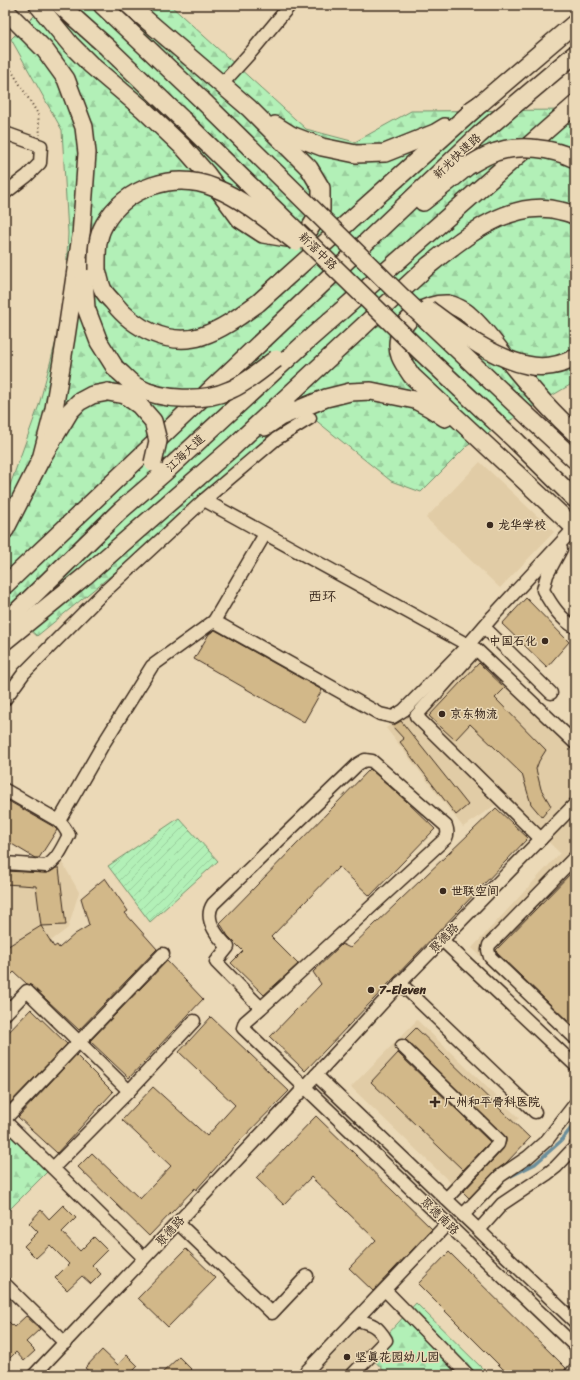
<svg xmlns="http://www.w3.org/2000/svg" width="580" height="1380" viewBox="0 0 580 1380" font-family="Sriracha,'LXGW WenKai TC',sans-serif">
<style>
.built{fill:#e1cca6}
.forest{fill:url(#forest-firs);stroke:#768d6a}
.garden{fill:url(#garden-furrows);stroke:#768d6a}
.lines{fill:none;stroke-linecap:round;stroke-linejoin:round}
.stream{stroke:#6b8d9a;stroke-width:3.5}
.building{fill:#d2b889;stroke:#3b2a1e}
.minor-casing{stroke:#3b2a1e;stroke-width:15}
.highway-casing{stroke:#3b2a1e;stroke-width:20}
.path{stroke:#3b2a1e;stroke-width:2;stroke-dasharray:1 3;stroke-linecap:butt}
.minor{stroke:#ebd9b7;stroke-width:12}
.highway{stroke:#ebd9b7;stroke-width:17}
.highway-bridge-casing{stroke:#3b2a1e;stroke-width:20;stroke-linecap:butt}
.highway-bridge{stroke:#ebd9b7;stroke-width:17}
.poi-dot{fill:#3b2a1e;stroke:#ebd9b7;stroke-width:1.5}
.labels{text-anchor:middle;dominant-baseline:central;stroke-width:3;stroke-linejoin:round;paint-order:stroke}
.street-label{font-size:12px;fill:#3b2a1e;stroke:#ebd9b7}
.poi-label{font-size:12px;font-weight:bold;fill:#3b2a1e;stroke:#ebd9b7;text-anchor:start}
.quarter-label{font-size:14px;fill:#3b2a1e;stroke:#ebd9b7}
</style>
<defs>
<pattern id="forest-firs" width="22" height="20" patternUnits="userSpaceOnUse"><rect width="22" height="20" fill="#b2f0b7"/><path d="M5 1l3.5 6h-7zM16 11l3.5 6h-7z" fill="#9ace9d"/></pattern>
<pattern id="garden-furrows" width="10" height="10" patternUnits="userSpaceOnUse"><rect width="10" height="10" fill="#b2f0b7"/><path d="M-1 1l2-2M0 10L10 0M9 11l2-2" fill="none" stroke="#9ace9d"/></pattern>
</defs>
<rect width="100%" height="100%" fill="#ebd9b7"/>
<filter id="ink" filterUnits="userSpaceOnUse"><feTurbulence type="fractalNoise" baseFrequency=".025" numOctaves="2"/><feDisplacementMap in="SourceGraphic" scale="8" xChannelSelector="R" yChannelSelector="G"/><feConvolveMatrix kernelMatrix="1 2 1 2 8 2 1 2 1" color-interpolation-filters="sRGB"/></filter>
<g filter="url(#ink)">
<g class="built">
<polygon points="480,462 554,532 500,588 426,518"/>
<polygon points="478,656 575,750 575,1045 472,948 560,853 504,799 463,827 386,728"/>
<polygon points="5,861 44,865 62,862 79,892 68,928 19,965 5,974"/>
<polygon points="417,1020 519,1118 453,1185 351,1087"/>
<polygon points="362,1325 369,1328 380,1340 347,1375 313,1375"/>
</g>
<g class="forest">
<polygon points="45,5 170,5 306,129 355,142 411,111 575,110 575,382 467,446 421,492 391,481 308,414 37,636 5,608 5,499 39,405 65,307 68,233 62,130 11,39"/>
<polygon points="5,1126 49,1170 6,1213 5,1212"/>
<polygon points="416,1303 489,1375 388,1375 369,1355"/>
</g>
<polygon class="garden" points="179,818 218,861 150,922 108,866"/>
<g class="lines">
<polyline class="stream" points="507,1178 535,1164 561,1141 575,1123"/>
</g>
<g class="building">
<polygon points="526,598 569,642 547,667 502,624"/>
<polygon points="215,630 322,690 304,722 194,659 209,634"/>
<polygon points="479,663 505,688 495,698 546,750 539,761 536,769 541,789 551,806 542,817 531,804 522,774 470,724 455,740 429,716"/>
<polygon points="401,721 468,805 456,815 400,742 404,739 392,726"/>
<polygon points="370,769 406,801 435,829 370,896 339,867 271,937 298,964 264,995 231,963 243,951 228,936 220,923"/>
<polygon points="5,799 54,827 57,830 39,858 35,858 5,840"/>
<polygon points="496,808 528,838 305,1071 270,1037 321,984 313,972 342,944 350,948"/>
<polygon points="56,868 59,868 66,925 41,926 36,886 5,884 5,871 45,873 50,872"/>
<polygon points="575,869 575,1028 497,953 496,950"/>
<polygon points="105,878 128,911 125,913 157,949 79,1030 32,986 27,984 14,972 5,981 5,948 41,926 54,947 57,945 59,948 75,934 90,925 89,925 81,898"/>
<polygon points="167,961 203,999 129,1078 90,1041"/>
<polygon points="31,1009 67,1044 7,1106 5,1105 5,1036"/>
<polygon points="211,1017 289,1091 235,1146 196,1190 195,1188 149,1236 78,1167 92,1153 140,1199 171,1166 122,1120 153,1087 207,1136 235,1105 179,1052"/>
<polygon points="416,1028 530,1138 506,1163 495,1171 469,1198 463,1192 503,1149 506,1142 506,1138 405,1039"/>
<polygon points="398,1053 490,1142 463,1170 371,1082"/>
<polygon points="76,1055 113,1092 57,1153 18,1117"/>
<polygon points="316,1116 432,1229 373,1291 349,1268 376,1240 311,1177 284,1205 256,1178"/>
<polygon points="63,1205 76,1218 62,1232 80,1251 94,1237 107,1250 92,1265 101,1274 91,1284 82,1276 67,1290 55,1278 69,1264 50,1245 36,1258 24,1246 38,1232 29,1223 41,1210 49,1219"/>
<polygon points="186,1249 216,1278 168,1327 138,1298"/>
<polygon points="449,1252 566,1368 562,1375 509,1375 418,1284"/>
<polygon points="26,1316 40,1329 26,1342 35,1351 24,1361 16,1352 5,1363 5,1318 14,1327"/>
<polygon points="102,1350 118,1365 127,1355 138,1366 129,1375 93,1375 85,1368"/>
<polygon points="179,1357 197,1375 160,1375"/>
</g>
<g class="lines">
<defs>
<g id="minor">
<polyline points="222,84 252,51 290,5"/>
<polyline points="5,133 41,146 40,163 27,176 5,193"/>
<polyline points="310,418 276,439 204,500 468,645"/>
<path d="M561 549 547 575 543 590C551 604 560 619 575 627"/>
<polyline points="214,621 265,534"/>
<polyline points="484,627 551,693"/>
<polyline points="5,699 24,673 101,595 204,500"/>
<polyline points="5,790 59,821 102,746 152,666 214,621 380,714 393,717 404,710 468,645 493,616 568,535 574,527"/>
<polyline points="541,839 416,716 476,649 575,743"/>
<polyline points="575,857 489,945 488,950 490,957 575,1038"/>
<path d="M5 863 46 866C57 861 63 846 69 835L64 827 59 821"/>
<polyline points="442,940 575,1065"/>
<polyline points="400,983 535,1112"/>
<path d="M261 1008 446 838C448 834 448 831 446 826L372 761 365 760 358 764 213 904C203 919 218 937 228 947L216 962 261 1008 245 1022 243 1028 575 1346"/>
<polyline points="5,1014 27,991 129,1091"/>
<polyline points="402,1046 499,1140 498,1144 446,1199"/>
<polyline points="316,1075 575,1322"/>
<polyline points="5,1119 163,954"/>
<polyline points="5,1121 144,1258"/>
<polyline points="53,1168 129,1091 194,1021"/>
<polyline points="463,1215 500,1176 528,1157 547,1140 575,1104"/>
<polyline points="178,1223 272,1313 307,1276"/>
<polyline points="479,1230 502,1204 547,1174 556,1167 575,1147"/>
<polyline points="5,1284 65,1343"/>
<polyline points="385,1290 468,1375"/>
<polyline points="34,1375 281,1113 408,975 575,804"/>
<polyline points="303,1375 448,1223"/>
<path d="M352 1375 386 1340C377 1325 372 1324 357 1320"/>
<polyline points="570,1375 575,1369"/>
</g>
<g id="highway">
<polyline points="38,5 70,44 91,65 144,110 184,148 206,173 240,219 263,234 287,238 309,230 321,210 321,188 309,168 249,108 129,5"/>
<polyline points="60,5 107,47 182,119"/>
<polyline points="102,5 202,100"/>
<polyline points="5,10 45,50 66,79 84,127 87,153 81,236 66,337 54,409 41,459"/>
<polyline points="471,110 480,104 575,23"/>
<polyline points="275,125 291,135 322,147 356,154 385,153 435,133 445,127"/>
<polyline points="423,202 468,166"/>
<polyline points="83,266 86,308 99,342 116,369"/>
<path d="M97 270C99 276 100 284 103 290 106 295 110 299 113 302 133 328 169 347 202 336 223 329 240 316 258 303L480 104"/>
<polyline points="533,421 575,460"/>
<polyline points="265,427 280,417 326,398 350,392 371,391 415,400 430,408 445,418"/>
<path d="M575 433C550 411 528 385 507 359 495 344 484 328 469 315 465 311 454 305 448 304 427 303 405 316 399 337 395 353 403 363 412 376L575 528"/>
<polyline points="516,441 575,499"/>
<polyline points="5,530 41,459 70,411 79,402 92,395 108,392"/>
<polyline points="5,585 479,135 575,54"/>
<polyline points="5,623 120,511 164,473 307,341 575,105"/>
<path d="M5 641 85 576 233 447 428 266C463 238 512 197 561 211 565 212 571 213 575 216"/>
</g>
</defs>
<use href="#minor" class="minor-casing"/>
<use href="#highway" class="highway-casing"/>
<polyline class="path" points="5,60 38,114 40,135"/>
<use href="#minor" class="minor"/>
<use href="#highway" class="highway"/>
<defs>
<g id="highway-bridge">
<polyline points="202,100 401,296 533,421"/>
<polyline points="182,119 420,351 516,441"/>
<path d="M468 166C477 161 486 155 496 152 520 144 552 148 575 159"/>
<path d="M97 270C97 255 96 239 104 225 125 187 175 171 215 188 245 200 271 223 296 242"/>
<path d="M428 309C458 331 490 357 527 365 543 369 561 365 575 358"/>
<path d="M116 369C123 374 129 382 137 387 162 401 204 402 230 390 247 383 262 369 276 359"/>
<polyline points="108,392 125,395 139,405 153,421 158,441 153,463"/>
</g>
</defs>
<use href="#highway-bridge" class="highway-bridge-casing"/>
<use href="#highway-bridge" class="highway-bridge"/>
</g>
</g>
<g class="poi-dot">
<circle cx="490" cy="525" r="4"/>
<circle cx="545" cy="641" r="4"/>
<circle cx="442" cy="714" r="4"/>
<circle cx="443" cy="891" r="4"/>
<circle cx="371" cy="990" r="4"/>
<path d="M433 1096h4v4h4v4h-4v4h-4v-4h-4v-4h4z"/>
<circle cx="347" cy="1357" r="4"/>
</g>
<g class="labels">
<g class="street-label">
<text transform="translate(457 156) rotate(-43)">新光快速路</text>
<text transform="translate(318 251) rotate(44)">新滘中路</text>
<text transform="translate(185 453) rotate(-43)">江海大道</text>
<text transform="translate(444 938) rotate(-46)">聚德路</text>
<text transform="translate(440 1216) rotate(44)">聚德南路</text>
<text transform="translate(170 1231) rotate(-47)">聚德路</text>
</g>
<g class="poi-label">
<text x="498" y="525">龙华学校</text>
<text x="537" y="641" text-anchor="end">中国石化</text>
<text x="450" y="714">京东物流</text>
<text x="451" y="891">世联空间</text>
<text x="379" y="990">7-Eleven</text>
<text x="444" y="1102">广州和平骨科医院</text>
<text x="355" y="1357">坚真花园幼儿园</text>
</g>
<g class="quarter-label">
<text x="322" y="596">西环</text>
</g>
</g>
<rect width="580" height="1380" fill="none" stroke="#ebd9b7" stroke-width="20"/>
<rect x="10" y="10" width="560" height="1360" fill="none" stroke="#3b2a1e" stroke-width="1.5" filter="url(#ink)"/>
</svg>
